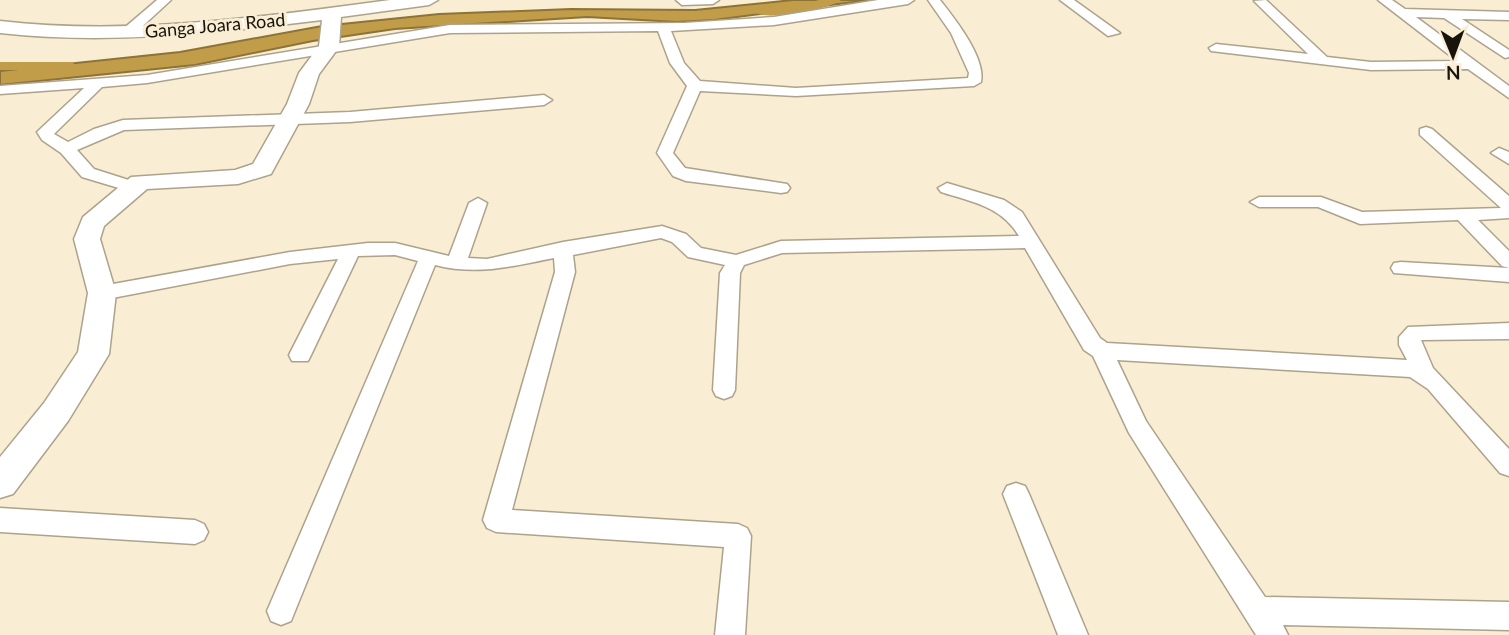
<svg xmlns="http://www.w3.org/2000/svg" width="1509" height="635" viewBox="0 0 1509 635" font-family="Lato,sans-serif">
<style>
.water{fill:#c19c49;stroke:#8e7336;stroke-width:2}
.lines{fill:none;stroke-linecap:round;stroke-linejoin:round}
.canal{fill:#c19c49;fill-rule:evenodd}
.minor-casing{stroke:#ada28b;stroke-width:3}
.secondary-casing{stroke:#ada28b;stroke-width:3}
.minor{fill:#fff;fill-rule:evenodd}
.secondary{fill:#fff;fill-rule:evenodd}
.labels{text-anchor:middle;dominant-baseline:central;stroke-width:6;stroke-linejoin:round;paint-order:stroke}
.far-street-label{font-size:18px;fill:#18140b;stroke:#f9edd4}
</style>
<rect width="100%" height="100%" fill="#f9edd4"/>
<polygon class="water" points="793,0 870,0 714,20 677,22 587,17 395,29 313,41 195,65 0,85 0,71 180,52 322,26 439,14 571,9 695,10"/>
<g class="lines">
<g class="canal">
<path d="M819 0H841C828 10 765 22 752 11 756 8 807 3 819 0Z"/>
<polygon points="0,62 71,62 78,66 71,70 0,70"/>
</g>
<defs>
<g id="minor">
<polygon points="157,0 171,0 133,35 123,35 123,29"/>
<polygon points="676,0 719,0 713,4 682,5"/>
<path d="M878 0H914L908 4 774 25 671 31 684 63 700 81 796 88 968 78 969 73 951 33 928 0H940C955 19 986 58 981 82L974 86 796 96 700 91 673 153 685 168 787 184 790 188 787 192 781 193 686 181 673 176 657 153 687 86 670 63 658 31 450 33 147 83 102 87 54 134 68 142 94 129 123 120 350 112 544 95 552 100 544 105 350 122 124 130 77 150 94 169 138 183 141 187 138 191 132 192 82 177 61 153 42 140 37 132 84 88 0 94V86L147 75 450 25 685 23 774 17Z"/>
<polygon points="1060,0 1074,0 1120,33 1108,36"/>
<polygon points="1266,0 1327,57 1371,62 1457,61 1378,0 1392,0 1405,9 1509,12 1509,20 1462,19 1509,50 1509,57 1505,58 1444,18 1416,17 1509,86 1509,98 1468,69 1371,70 1211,51 1209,48 1216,44 1308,54 1254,1"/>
<polygon points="1426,127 1432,129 1509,196 1509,218 1478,220 1509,251 1509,268 1502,266 1458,220 1360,224 1318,207 1259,207 1250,202 1259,197 1321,197 1362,212 1501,208 1420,135 1420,129"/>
<polygon points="1499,148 1509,152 1509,164 1491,153"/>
<path d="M947 183 1004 200 1022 212 1100 338 1107 343 1407 360 1399 345V337L1408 327 1509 323V339L1421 340 1433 368 1509 449V476L1500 473 1428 389 1410 377 1117 360 1146 421 1265 597 1509 602V630L1283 625 1288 635H1256L1129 433 1093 356 1084 350 1025 248 782 253 744 265 740 273 735 390 732 396 724 399 716 396 713 390 720 273 725 265 688 257 672 242 661 238 573 255 575 272 512 510 738 524 747 528 751 536 745 635H715L724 547 496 532 487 528 483 520 555 272 554 258C513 266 477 276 435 265L295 611 291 621 281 625 271 621 267 611 418 261 395 255 358 256 311 355 308 361H292L289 355 338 259 290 264 102 300 92 293 102 286 290 252 368 243H395L449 256 469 203 478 198 487 203 468 258 487 259 563 242 662 226 686 234 701 248 736 255 781 241 1019 236C1001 206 972 202 941 192L938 188Z"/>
<polygon points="1401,262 1509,268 1509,282 1394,273 1391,268 1394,263"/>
<polygon points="1016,483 1025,486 1029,494 1088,635 1058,635 1003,494 1007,486"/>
<polygon points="0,508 195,520 204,524 208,532 204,540 195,544 0,532"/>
</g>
<path id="secondary" d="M390 0H438L429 5 341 17 339 47 319 74 309 104 271 174 238 184 147 189 104 226 100 239 116 293 109 354 68 421 13 494 0 498V457L44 403 78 352 88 293 74 239 83 217 131 177 235 170 253 164 287 104 299 73 319 46 322 20C216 33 107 45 0 33V21C129 36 262 17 390 0Z"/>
</defs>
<use href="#minor" class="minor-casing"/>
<use href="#secondary" class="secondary-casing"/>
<use href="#minor" class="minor"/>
<use href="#secondary" class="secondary"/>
</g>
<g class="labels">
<g class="far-street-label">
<text transform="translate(215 25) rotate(-5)">Ganga Joara Road</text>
</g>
</g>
<g transform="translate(1453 56) rotate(179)" stroke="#f9edd4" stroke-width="5" paint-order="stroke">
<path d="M0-5L12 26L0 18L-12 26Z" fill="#18140b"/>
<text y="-10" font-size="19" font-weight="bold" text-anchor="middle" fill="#18140b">N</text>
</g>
</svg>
